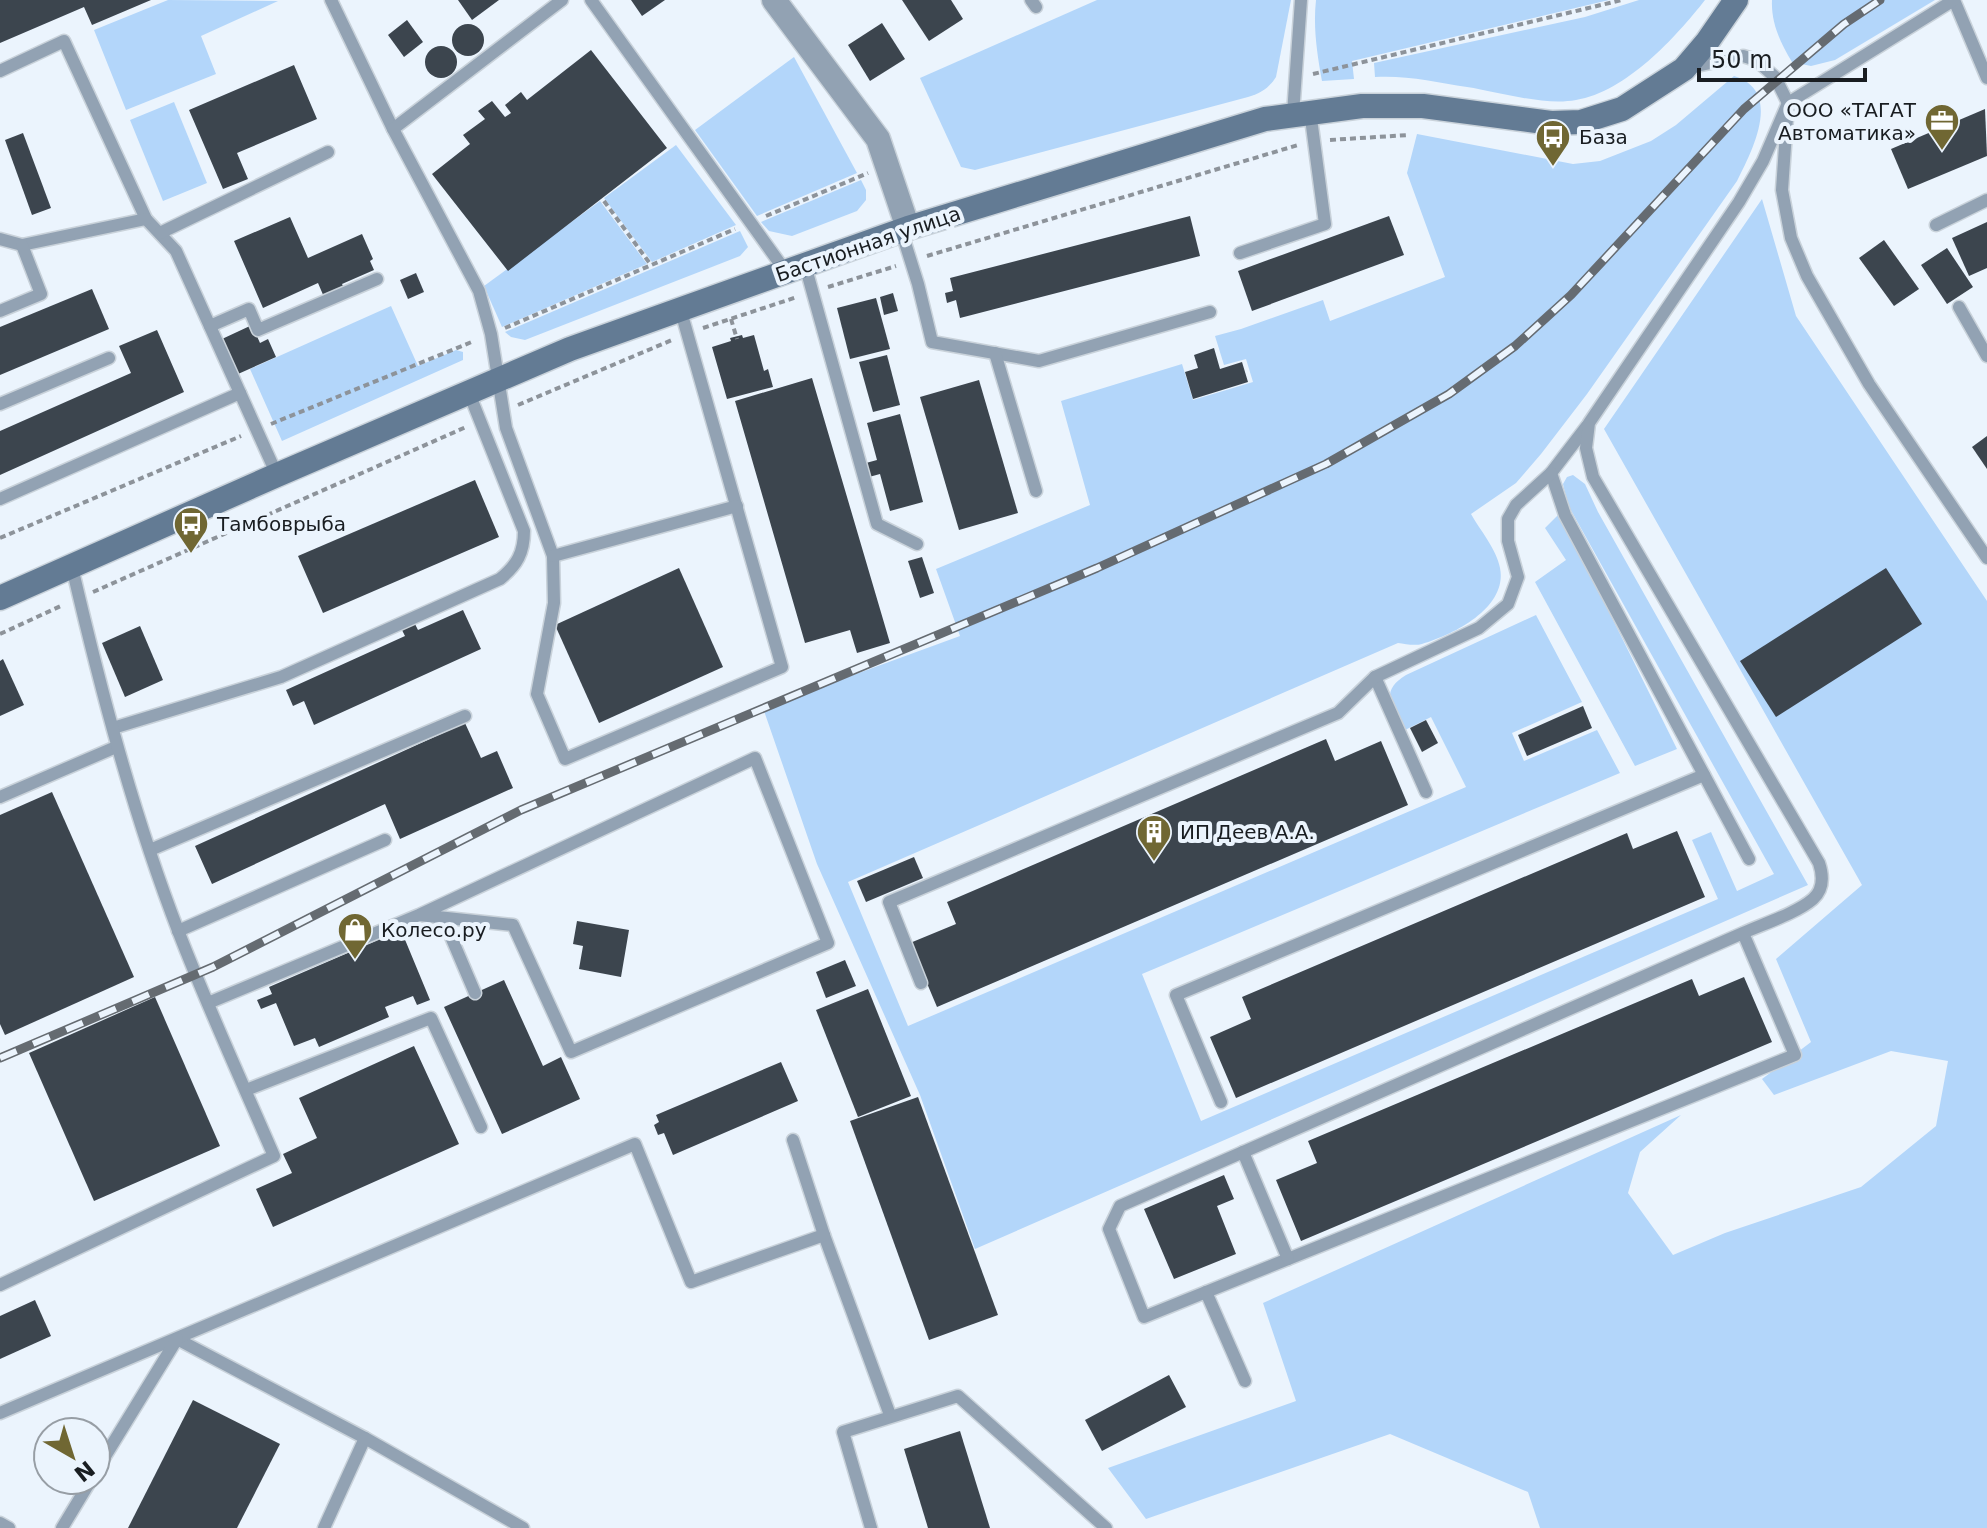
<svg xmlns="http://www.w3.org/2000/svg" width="1987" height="1528" viewBox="0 0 1987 1528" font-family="'DejaVu Sans',sans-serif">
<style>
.green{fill:#b3d6fa}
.building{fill:#3c454e}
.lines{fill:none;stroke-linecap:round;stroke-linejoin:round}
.lane-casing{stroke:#c9d2da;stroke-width:15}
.street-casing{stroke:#c9d2da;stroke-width:27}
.secondary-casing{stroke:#c9d2da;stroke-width:27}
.path{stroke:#8d939a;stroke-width:4;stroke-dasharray:6 4;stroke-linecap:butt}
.lane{stroke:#92a2b3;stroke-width:12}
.street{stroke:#92a2b3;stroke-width:24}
.secondary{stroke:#637b94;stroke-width:24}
.rail-casing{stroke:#656b71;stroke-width:9}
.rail{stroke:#ebf4fd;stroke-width:6;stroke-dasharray:18;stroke-linecap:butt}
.labels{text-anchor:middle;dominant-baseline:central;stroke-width:8;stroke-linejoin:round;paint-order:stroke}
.poi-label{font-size:20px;fill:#191d21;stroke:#ebf4fd;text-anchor:start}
.street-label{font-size:20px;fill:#191d21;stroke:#ebf4fd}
</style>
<rect width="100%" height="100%" fill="#ebf4fd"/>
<g class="green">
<polygon points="168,0 278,1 201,36 216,74 126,110 94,30"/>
<path d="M1097 0H1291L1276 77C1269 88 1261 93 1248 97L975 170 961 167 920 78Z"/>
<path d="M1316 0H1609L1352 61 1354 79 1322 81C1317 54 1313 27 1316 0Z"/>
<path d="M1639 0H1705C1676 37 1626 92 1576 100 1544 106 1499 92 1467 87 1437 82 1405 75 1375 77L1374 63 1585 17Z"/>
<path d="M1772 0H1935L1835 60 1811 66 1792 62C1780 42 1771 23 1772 0Z"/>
<polygon points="794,57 857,173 757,216 695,130"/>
<path d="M1734 76C1783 91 1753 149 1737 181L1587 394 1541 454 1516 483 1471 514C1480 530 1497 550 1500 568 1508 608 1453 635 1422 644 1415 646 1405 644 1398 643L848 882 908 1026 1466 787 1431 717 1403 731C1393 707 1378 692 1406 675L1536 615 1582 702 1512 733 1524 761 1597 730 1620 773 1142 974 1201 1121 1718 899 1692 840 1711 832 1737 891 1774 874 1568 505 1563 484 1567 477 1573 475 1585 484 1598 512 1808 885 975 1249 920 1095 817 864 763 708 960 636 936 569 1090 505 1061 401 1182 364 1193 400 1253 382 1246 359 1224 365 1215 336 1241 329 1323 300 1330 321 1445 277 1407 173 1417 134 1573 164 1600 161 1651 141 1676 125Z"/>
<polygon points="174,102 207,183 163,201 130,120"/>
<polygon points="676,145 736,225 652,262 604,198"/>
<polygon points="861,180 866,190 866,200 857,211 792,236 769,231 761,222"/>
<polygon points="1762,199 1796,316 1987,601 1987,1528 1540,1528 1528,1492 1390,1434 1146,1519 1108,1468 1296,1401 1263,1303 1681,1115 1640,1152 1628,1193 1673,1255 1725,1233 1861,1187 1936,1126 1948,1061 1891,1051 1774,1095 1762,1079 1811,1042 1776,959 1862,885 1604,429"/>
<polygon points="600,201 647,264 502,327 484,286"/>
<polygon points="740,231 748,247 740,256 525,340 511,337 505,332"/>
<polygon points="391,306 418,366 456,350 463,352 463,360 282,441 250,369"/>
<polygon points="1560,513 1677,749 1635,766 1535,582 1566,560 1545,528"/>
</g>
<g class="building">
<polygon points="0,0 151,0 92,25 84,7 0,43"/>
<polygon points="458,0 499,0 472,20"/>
<polygon points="631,0 665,0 642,16"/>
<polygon points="902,0 951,0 963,19 929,41"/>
<polygon points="407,20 423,42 404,57 388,35"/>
<polygon points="882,23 905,59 870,81 848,45"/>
<circle cx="468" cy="40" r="16"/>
<circle cx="441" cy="62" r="16"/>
<polygon points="591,50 667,148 508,271 432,174 470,144 463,135 485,119 478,111 492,101 505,117 511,113 505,105 521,92 527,100"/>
<polygon points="294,65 317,119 237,153 248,179 223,189 189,110"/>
<polygon points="1985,109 1987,156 1908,189 1891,149"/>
<polygon points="23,133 51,208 32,215 5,140"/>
<polygon points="1190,216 1200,256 960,318 956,300 947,303 945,293 953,291 950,278"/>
<polygon points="1389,216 1404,255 1252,311 1238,271"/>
<polygon points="290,217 308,258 362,234 373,259 370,261 374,270 342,284 344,288 324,297 318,283 263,308 234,241"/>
<polygon points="1987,222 1987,268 1969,276 1952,238"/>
<polygon points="1884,240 1919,289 1894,306 1859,258"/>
<polygon points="1947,248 1973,287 1947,304 1921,265"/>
<polygon points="416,273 424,292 408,299 400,280"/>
<polygon points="92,289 109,329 0,375 0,327"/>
<polygon points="893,293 898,311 884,315 880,297"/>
<polygon points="876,298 890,349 850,359 837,308"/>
<polygon points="252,325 260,343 268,339 276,357 238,374 222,339"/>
<polygon points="157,330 184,392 0,475 0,431 131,373 119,346"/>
<polygon points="742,335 743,338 754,335 764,371 768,369 773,387 727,399 712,347 731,341 730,338"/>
<polygon points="1214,348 1220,369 1242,362 1248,382 1193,399 1185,372 1198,368 1194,355"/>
<polygon points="887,355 900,405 873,412 859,362"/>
<polygon points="812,378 890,643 857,653 850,630 805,643 735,401"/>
<polygon points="979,380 1018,513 959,530 920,397"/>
<polygon points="900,414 923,502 890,511 880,474 869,477 866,463 877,460 867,423"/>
<polygon points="1987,436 1987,469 1972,447"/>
<polygon points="475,480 499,537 323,613 298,556"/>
<polygon points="922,557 934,593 920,598 908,561"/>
<polygon points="679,568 723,667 599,723 555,625"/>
<polygon points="1886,568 1922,624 1776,717 1740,661"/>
<polygon points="463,610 481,649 314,725 304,701 293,706 286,690 405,636 402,630 415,624 418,630"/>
<polygon points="140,626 163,680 125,697 102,643"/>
<polygon points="3,659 24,705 0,716 0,661"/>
<polygon points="1583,706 1592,728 1527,756 1518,735"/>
<polygon points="1426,720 1438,743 1422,752 1410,728"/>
<polygon points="465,723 481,758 497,751 513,788 400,839 385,804 212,884 195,846"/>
<polygon points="1326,739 1335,761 1381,741 1408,805 937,1007 910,943 956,924 947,902"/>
<polygon points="52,792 134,977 5,1035 0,1024 0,815"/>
<polygon points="1677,831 1705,897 1236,1098 1210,1037 1251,1019 1242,997 1627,833 1633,849"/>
<polygon points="914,857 923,878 866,902 857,881"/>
<polygon points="577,921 629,930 621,977 579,969 583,946 573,944"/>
<polygon points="401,930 430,1000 417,1005 413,996 385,1007 389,1017 319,1047 315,1038 294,1046 276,1003 261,1009 257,1000 272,994 269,987"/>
<polygon points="845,960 856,986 826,998 816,972"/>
<polygon points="1744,977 1772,1042 1301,1241 1276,1180 1317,1163 1308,1141 1692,979 1699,996"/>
<polygon points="504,980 543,1066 561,1057 580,1099 502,1134 444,1007"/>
<polygon points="868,989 911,1096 858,1117 816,1010"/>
<polygon points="155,997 220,1146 94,1201 29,1053"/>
<polygon points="414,1046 459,1144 273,1227 256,1189 292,1173 283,1154 317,1138 299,1098"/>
<polygon points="781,1062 798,1101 673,1155 664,1133 658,1135 654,1125 659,1122 656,1115"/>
<polygon points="918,1097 998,1315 929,1340 850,1121"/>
<polygon points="1224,1175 1234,1199 1217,1206 1236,1254 1174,1279 1144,1209"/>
<polygon points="35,1300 51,1336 0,1359 0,1316"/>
<polygon points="1169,1375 1186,1407 1102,1451 1085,1420"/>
<polygon points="193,1400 280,1444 237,1528 128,1528"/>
<polygon points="960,1431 990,1528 928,1528 904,1449"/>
</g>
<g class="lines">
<defs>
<g id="lane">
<polyline points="331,0 393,129"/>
<polyline points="562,0 393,129 479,291 491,334 506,428 553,556 554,603 537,694 565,759 782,667 680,308"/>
<polyline points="591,0 786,272"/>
<polyline points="1031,0 1036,7"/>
<polyline points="1954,0 1987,78"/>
<polyline points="1692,67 1743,56 1756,60 1775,77 1788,103 1782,190 1791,238 1807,276 1869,384 1987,558"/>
<polyline points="0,71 64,41 146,219 176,251 277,475"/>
<polyline points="1293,114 1301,0"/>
<polyline points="1936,225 1987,200"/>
<polyline points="901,230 918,284 932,342 1039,361 1210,312"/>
<polyline points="160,233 328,152"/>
<polyline points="0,239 22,245 146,219"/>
<polyline points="1240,253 1325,224 1310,111"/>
<polyline points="805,265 877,524 917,544"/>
<polyline points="1959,307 1987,356"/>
<polyline points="0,311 41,294 22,245"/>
<polyline points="210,326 249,309 258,330 377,279"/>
<polyline points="995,353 1036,491"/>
<polyline points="0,404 109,358"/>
<polyline points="1587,426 1551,473 1565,515 1749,859"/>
<polyline points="0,499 240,393"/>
<polyline points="553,556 737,506"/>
<polyline points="1375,677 1426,792"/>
<path d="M113 728 281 677 500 579C517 565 524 553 524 531L469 393"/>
<polyline points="0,797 116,747"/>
<polyline points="150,850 465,716"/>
<polyline points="443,918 475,993"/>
<polyline points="178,931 385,840"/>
<path d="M1743 933 1795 1055 1144 1317 1109 1229 1120 1206 1743 933C1763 924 1797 913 1813 899 1824 889 1823 875 1819 863L1593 477 1586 448 1589 423 1739 202 1763 161 1788 103 1954 0"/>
<polyline points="921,983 889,902 1338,713 1375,677 1479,628 1508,604 1518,577 1508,541 1508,519 1516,505 1551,473"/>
<polyline points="208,1003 419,915 755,758 828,943 571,1052 513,925 419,915"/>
<polyline points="246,1090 431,1018 481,1127"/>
<polyline points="1221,1102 1176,995 1704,775"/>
<polyline points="793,1140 824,1235 890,1415"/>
<polyline points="1243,1152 1288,1259"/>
<path d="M0 1285 274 1156C242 1082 208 1008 179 933 133 814 101 691 72 567"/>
<polyline points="1206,1292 1245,1381"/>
<polyline points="177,1339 365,1438 324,1528"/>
<polyline points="0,1413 635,1144 691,1282 824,1235"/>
<polyline points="365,1438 523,1528"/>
<polyline points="96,1471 177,1339"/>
<polyline points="0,1523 9,1528"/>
<polyline points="62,1528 91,1480"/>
<polyline points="871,1528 843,1432 958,1396 1106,1528"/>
</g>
<polyline id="street" points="774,0 878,139 908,228"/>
<polyline id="secondary" points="0,598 277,475 570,349 908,228 1265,119 1362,106 1423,106 1551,123 1581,122 1622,109 1684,69 1707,42 1736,0"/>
</defs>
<use href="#lane" class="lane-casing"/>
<use href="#street" class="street-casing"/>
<use href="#secondary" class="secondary-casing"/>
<g class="path">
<polyline points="1313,74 1622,0"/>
<polyline points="1330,140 1409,135"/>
<polyline points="604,201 651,265"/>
<polyline points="766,216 868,173"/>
<polyline points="927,256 1298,145"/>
<polyline points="828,287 896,266"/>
<polyline points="731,319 737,339"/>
<polyline points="505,328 735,229"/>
<polyline points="703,328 797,297"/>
<polyline points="518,405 672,340"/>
<polyline points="271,424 474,341"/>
<polyline points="0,538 241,436"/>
<polyline points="93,592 466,427"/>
<polyline points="0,634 63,605"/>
</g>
<use href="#lane" class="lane"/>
<use href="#street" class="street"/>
<use href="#secondary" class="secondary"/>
<defs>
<polyline id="rail" points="0,1058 213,967 521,810 1097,568 1326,464 1449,394 1515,346 1571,295 1744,109 1844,24 1880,0"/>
</defs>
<use href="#rail" class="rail-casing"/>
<use href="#rail" class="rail"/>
</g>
<defs>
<symbol id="office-pin" viewBox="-11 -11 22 30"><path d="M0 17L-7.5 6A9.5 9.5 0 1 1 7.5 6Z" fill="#706733" stroke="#ebf4fd"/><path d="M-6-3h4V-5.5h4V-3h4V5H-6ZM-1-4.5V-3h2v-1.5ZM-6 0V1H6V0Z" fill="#fff"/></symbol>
<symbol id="bus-pin" viewBox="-11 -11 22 30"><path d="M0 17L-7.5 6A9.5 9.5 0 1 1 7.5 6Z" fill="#706733" stroke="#ebf4fd"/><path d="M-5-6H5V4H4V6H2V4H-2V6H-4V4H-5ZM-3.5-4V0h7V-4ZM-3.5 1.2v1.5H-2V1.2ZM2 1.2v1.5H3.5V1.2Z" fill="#fff"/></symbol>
<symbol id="building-pin" viewBox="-11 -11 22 30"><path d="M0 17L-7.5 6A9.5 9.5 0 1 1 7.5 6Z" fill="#706733" stroke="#ebf4fd"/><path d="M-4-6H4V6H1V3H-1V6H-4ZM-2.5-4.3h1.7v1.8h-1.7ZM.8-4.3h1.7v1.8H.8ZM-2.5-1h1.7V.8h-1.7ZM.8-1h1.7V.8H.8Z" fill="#fff"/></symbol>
<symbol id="shop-pin" viewBox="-11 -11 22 30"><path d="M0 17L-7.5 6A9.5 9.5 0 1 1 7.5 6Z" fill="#706733" stroke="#ebf4fd"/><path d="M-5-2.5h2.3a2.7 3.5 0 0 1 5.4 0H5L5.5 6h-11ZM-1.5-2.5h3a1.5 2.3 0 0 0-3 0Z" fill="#fff"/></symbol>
</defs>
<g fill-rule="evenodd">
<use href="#office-pin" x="1922" y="101" width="40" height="54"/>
<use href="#bus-pin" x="1533" y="117" width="40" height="54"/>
<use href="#bus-pin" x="171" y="504" width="40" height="54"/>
<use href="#building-pin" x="1134" y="812" width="40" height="54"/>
<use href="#shop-pin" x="335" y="910" width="40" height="54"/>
</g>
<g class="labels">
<g class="poi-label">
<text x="1916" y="110" text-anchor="end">ООО «ТАГАТ<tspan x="1916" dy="23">Автоматика»</tspan></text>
<text x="1579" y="137">База</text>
<text x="217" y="524">Тамбоврыба</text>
<text x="1180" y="832">ИП Деев А.А.</text>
<text x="381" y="930">Колесо.ру</text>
</g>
<g class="street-label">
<text transform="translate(868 244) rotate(-19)">Бастионная улица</text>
</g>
</g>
<g transform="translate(72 1456) rotate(141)"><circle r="38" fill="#ebf4fd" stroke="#979ea5" stroke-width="2"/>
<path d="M0-6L14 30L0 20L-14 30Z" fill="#706733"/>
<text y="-12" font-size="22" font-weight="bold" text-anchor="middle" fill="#191d21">N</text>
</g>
<path d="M1699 68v12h166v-12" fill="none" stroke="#191d21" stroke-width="4"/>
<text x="1711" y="68" font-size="24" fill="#191d21" stroke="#ebf4fd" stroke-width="6" paint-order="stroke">50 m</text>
</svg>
